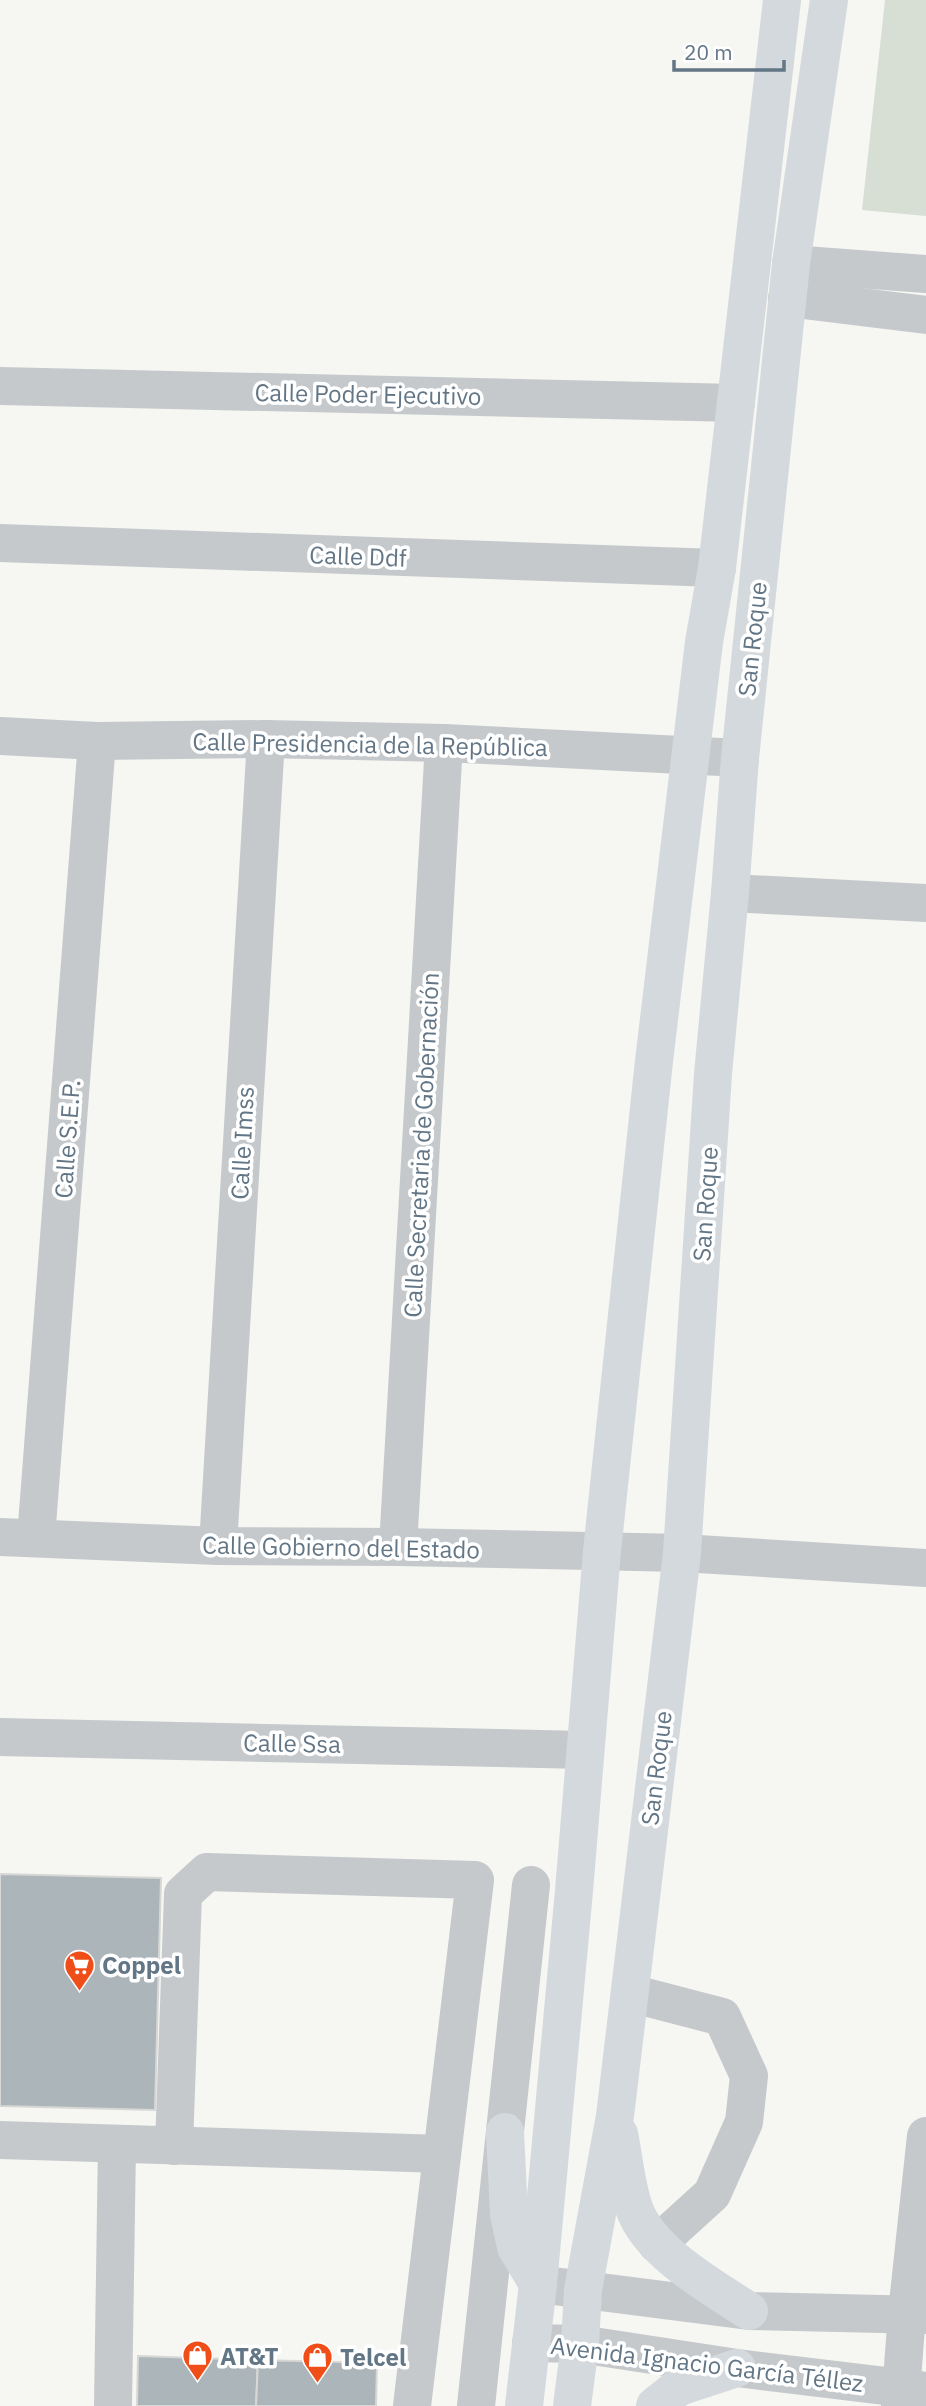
<svg xmlns="http://www.w3.org/2000/svg" width="926" height="2406" viewBox="0 0 926 2406" font-family="'IBM Plex Sans',sans-serif">
<style>
.green{fill:#d7ded3}
.building{fill:#acb5ba;stroke:#d7d8d5;stroke-width:2}
.lines{fill:none;stroke-linecap:round;stroke-linejoin:round}
.minor{stroke:#c5c9cc;stroke-width:38}
.major{stroke:#d4d9dd;stroke-width:38}
.labels{text-anchor:middle;dominant-baseline:central;stroke-width:7;stroke-linejoin:round;paint-order:stroke}
.street-label{font-size:24px;fill:#637686;stroke:#fff}
.poi-label{font-size:24px;font-weight:bold;fill:#637686;stroke:#fff;text-anchor:start}
</style>
<rect width="100%" height="100%" fill="#f6f6f2"/>
<polygon class="green" points="885,0 926,0 926,216 862,210"/>
<g class="building">
<polygon points="0,1874 161,1878 155,2110 0,2106"/>
<polygon points="138,2356 258,2360 256,2406 137,2406"/>
<polygon points="258,2360 377,2363 376,2406 256,2406"/>
</g>
<g class="lines">
<g class="minor">
<polyline points="791,264 926,274"/>
<polyline points="787,298 926,315"/>
<polyline points="0,386 736,403"/>
<polyline points="0,543 717,568"/>
<polyline points="0,736 97,741 266,739 444,743 740,758"/>
<polyline points="730,893 926,903"/>
<polyline points="0,1537 218,1546 398,1547 682,1553 926,1568"/>
<polyline points="36,1538 97,741"/>
<polyline points="218,1546 266,739"/>
<polyline points="398,1547 444,743"/>
<polyline points="0,1737 584,1750"/>
<polyline points="630,1993 722,2017 749,2076 744,2122 712,2194 657,2244"/>
<polyline points="0,2140 442,2154"/>
<polyline points="174,2146 183,1894 207,1872 475,1880 412,2406"/>
<polyline points="538,2284 749,2311 926,2315"/>
<polyline points="531,2343 580,2344 737,2368 926,2391"/>
<polyline points="113,2406 117,2144"/>
<polyline points="476,2406 531,1885"/>
<polyline points="900,2406 907,2313 926,2136"/>
</g>
<g class="major">
<polyline points="505,2132 509,2214 516,2247 538,2284"/>
<path d="M619 2134C624 2158 626 2185 634 2208 649 2252 712 2287 749 2311"/>
<polyline points="524,2406 538,2284 574,1891 602,1551 654,1061 704,642 717,568 782,0"/>
<polyline points="572,2406 580,2344 583,2290 615,2116 682,1553 713,1074 730,893 740,758 791,264 829,0"/>
<polyline points="655,2406 679,2387 737,2368"/>
</g>
</g>
<defs>
<symbol id="supermarket-pin" viewBox="-11 -11 22 30"><path d="M0 17L-7.5 6A9.5 9.5 0 1 1 7.5 6Z" fill="#f04e19" stroke="#fff"/><path d="M-6-5.5h2.5l.6 2H6L4.5 2H-2.5L-4.4-4H-6ZM-1.5 3.2a1.3 1.3 0 1 0 .1 0ZM3 3.2a1.3 1.3 0 1 0 .1 0Z" fill="#fff"/></symbol>
<symbol id="shop-pin" viewBox="-11 -11 22 30"><path d="M0 17L-7.5 6A9.5 9.5 0 1 1 7.5 6Z" fill="#f04e19" stroke="#fff"/><path d="M-5-2.5h2.3a2.7 3.5 0 0 1 5.4 0H5L5.5 6h-11ZM-1.5-2.5h3a1.5 2.3 0 0 0-3 0Z" fill="#fff"/></symbol>
</defs>
<g fill-rule="evenodd">
<use href="#supermarket-pin" x="62" y="1948" width="35" height="47"/>
<use href="#shop-pin" x="180" y="2338" width="35" height="47"/>
<use href="#shop-pin" x="300" y="2340" width="35" height="47"/>
</g>
<g class="labels">
<g class="street-label">
<text transform="translate(368 394) rotate(1)">Calle Poder Ejecutivo</text>
<text transform="translate(358 556) rotate(2)">Calle Ddf</text>
<text transform="translate(752 639) rotate(-84)">San Roque</text>
<text transform="translate(370 744) rotate(1)">Calle Presidencia de la República</text>
<text transform="translate(67 1139) rotate(-86)">Calle S.E.P.</text>
<text transform="translate(242 1143) rotate(-87)">Calle Imss</text>
<text transform="translate(421 1145) rotate(-87)">Calle Secretaria de Gobernación</text>
<text transform="translate(705 1204) rotate(-86)">San Roque</text>
<text transform="translate(341 1547) rotate(1)">Calle Gobierno del Estado</text>
<text transform="translate(292 1743) rotate(1)">Calle Ssa</text>
<text transform="translate(656 1768) rotate(-83)">San Roque</text>
<text transform="translate(707 2364) rotate(7)">Avenida Ignacio García Téllez</text>
</g>
<g class="poi-label">
<text x="102" y="1965">Coppel</text>
<text x="220" y="2356">AT&amp;T</text>
<text x="340" y="2357">Telcel</text>
</g>
</g>
<path d="M674 60v10h110v-10" fill="none" stroke="#637686" stroke-width="3.5"/>
<text x="684" y="60" font-size="21" fill="#637686" stroke="#ffffff" stroke-width="5" paint-order="stroke">20 m</text>
</svg>
